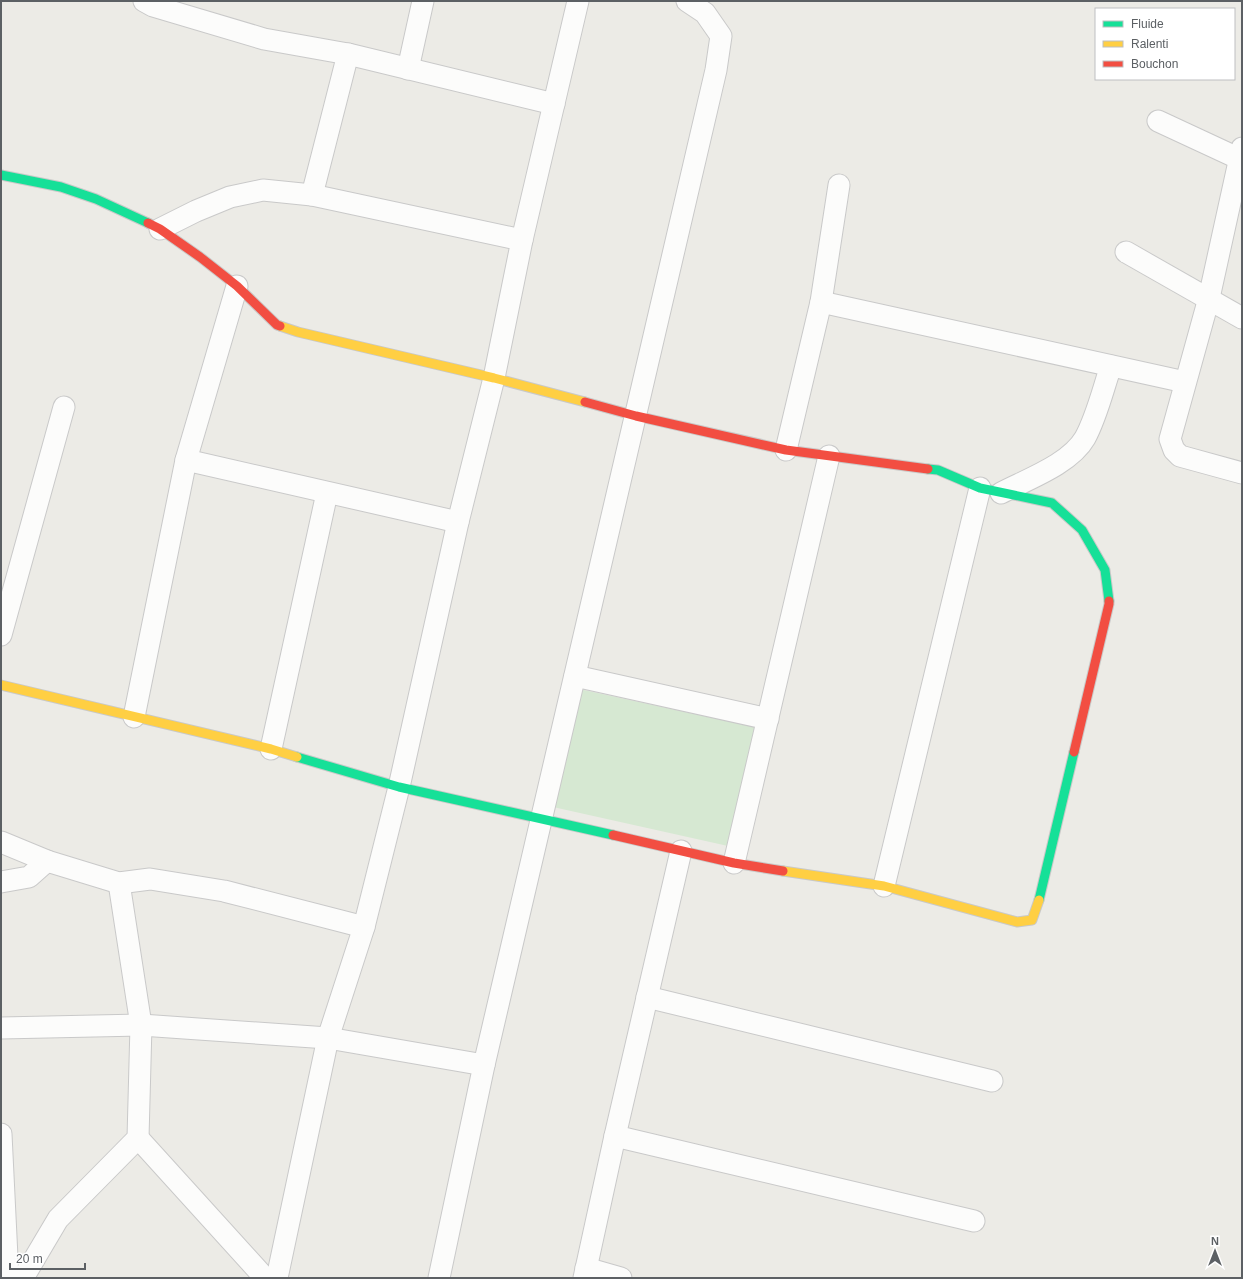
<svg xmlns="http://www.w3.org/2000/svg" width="1243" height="1279" viewBox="0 0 1243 1279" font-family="Arial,sans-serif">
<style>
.green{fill:#d6e8d2}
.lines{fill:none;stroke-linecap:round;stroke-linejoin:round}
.street-casing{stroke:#c9c9c9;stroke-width:23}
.fast-casing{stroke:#c9c9c8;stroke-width:11}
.slow-casing{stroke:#c9c9c8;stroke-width:11}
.jam-casing{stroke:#c9c9c8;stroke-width:11}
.street{stroke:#fcfcfb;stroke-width:21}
.fast{stroke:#16e098;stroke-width:9}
.slow{stroke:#ffcf43;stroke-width:9}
.jam{stroke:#f24e42;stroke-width:9}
</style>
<rect width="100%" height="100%" fill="#ecebe6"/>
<polygon class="green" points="579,689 763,729 737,848 553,807"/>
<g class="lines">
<defs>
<g id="street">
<polyline points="144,1 153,6 264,39 348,54 554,104"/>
<polyline points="408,69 423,1"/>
<polyline points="1158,121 1242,160"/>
<polyline points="1242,148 1209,298 1170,439 1174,450 1180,456 1242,473"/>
<polyline points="312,195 348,54"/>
<polyline points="160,229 196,211 230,197 263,190 312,195 522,240"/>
<polyline points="1126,252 1242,318"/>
<polyline points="821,302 1185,382"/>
<polyline points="786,450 821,302 839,185"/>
<polyline points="186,460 458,522"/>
<path d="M1001 493C1028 479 1070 464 1085 438 1097 416 1103 389 1111 366"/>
<polyline points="1,635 64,407"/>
<polyline points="575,676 768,719"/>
<polyline points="134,717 186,460 237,286"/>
<polyline points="271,749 327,493"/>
<polyline points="1,842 47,861 119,883 150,879 224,891 364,927"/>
<polyline points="734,863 829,456"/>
<polyline points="1,882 29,877 47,861"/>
<polyline points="884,886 980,488"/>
<polyline points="647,997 992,1081"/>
<polyline points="1,1028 141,1025 328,1038 484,1065"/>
<polyline points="1,1134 8,1278"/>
<polyline points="615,1136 974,1221"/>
<polyline points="138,1138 265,1278"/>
<polyline points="586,1268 621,1278"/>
<polyline points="23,1278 58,1219 138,1138 141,1025 119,883"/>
<polyline points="277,1278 328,1038 364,927 399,787 458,522 494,378 522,240 578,1"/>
<polyline points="439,1278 484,1065 716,70 721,36 705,13 687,1"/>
<polyline points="584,1278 615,1136 681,851"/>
</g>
<g id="fast">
<polyline points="1,175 61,187 96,199 148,223"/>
<polyline points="928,469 938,470 980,488 1052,503 1082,530 1105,570 1109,601"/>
<polyline points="297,757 399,787 613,835"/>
<polyline points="1039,900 1074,752"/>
</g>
<g id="slow">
<polyline points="280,326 298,332 494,378 585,402"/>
<polyline points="1,685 271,749 297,757"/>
<polyline points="783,871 884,886 1017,922 1032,920 1039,900"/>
</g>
<g id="jam">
<polyline points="148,223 160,229 200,257 237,286 277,325 280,326"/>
<polyline points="585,402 636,416 786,450 928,469"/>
<polyline points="1074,752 1109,604 1109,601"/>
<polyline points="613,835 734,863 783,871"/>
</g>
</defs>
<use href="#street" class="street-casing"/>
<use href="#fast" class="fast-casing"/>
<use href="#slow" class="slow-casing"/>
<use href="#jam" class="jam-casing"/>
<use href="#street" class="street"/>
<use href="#fast" class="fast"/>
<use href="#slow" class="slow"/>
<use href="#jam" class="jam"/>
</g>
<rect width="1243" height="1279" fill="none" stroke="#5c6064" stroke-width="4"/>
<rect x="1095" y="8" width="140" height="72" fill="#ffffff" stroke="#bebfc1"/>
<rect x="1103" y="21" width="20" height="6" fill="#16e098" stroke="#bebfc1"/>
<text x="1131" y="28" font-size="12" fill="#5c6064">Fluide</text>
<rect x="1103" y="41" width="20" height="6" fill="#ffcf43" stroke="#bebfc1"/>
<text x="1131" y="48" font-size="12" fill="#5c6064">Ralenti</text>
<rect x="1103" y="61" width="20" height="6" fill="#f24e42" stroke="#bebfc1"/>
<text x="1131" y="68" font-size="12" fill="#5c6064">Bouchon</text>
<g transform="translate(1215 1251)" stroke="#ffffff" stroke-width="3" paint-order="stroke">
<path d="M0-3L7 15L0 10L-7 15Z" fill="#5c6064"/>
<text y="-6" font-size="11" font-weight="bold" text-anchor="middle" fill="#5c6064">N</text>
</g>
<path d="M10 1263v6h75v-6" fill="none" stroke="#5c6064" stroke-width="2"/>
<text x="16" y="1263" font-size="12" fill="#5c6064" stroke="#ffffff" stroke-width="3" paint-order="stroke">20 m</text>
</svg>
